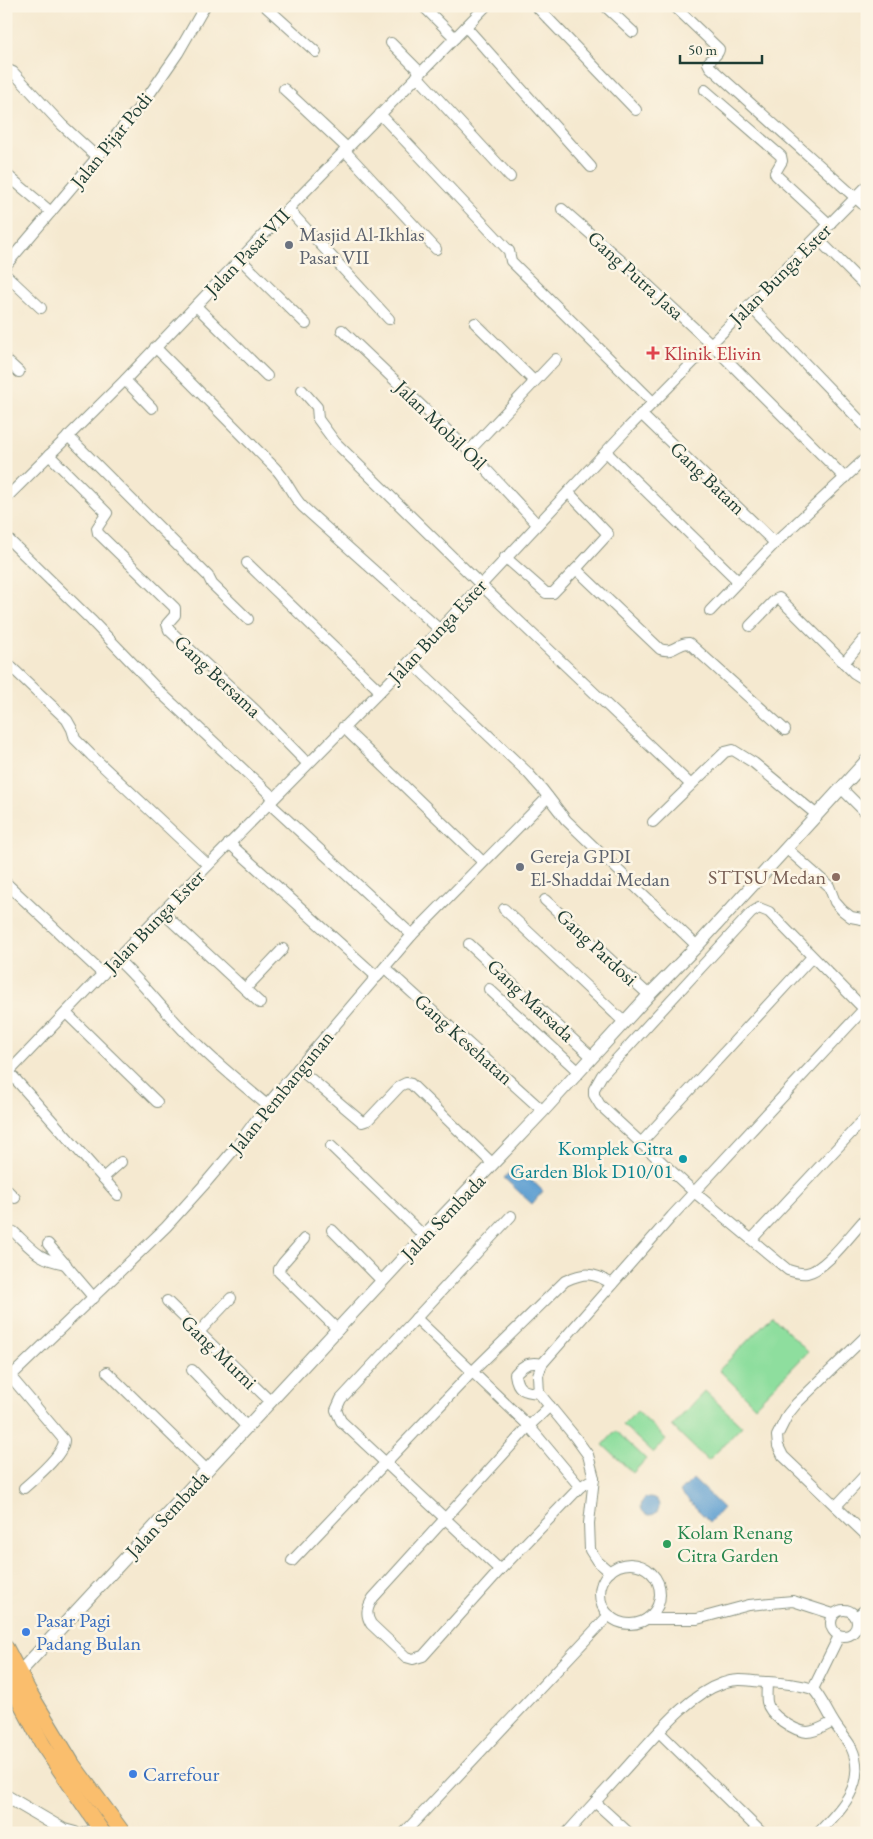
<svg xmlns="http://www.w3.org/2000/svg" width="873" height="1839" viewBox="0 0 873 1839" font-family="'EB Garamond',serif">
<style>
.green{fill:#8ede9e;stroke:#568e69}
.water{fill:#60a0d2;stroke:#406e83}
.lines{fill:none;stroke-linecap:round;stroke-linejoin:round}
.minor-casing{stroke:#8a9382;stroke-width:12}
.tertiary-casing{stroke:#8a9382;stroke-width:14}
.primary-casing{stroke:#8a9382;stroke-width:17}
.minor{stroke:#fff;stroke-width:10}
.tertiary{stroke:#fff;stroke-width:12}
.primary{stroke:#fabe6d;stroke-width:15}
.worship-dot{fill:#6b7280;stroke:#fcf5e5;stroke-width:2}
.health-dot{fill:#e0444e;stroke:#fcf5e5;stroke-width:2}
.education-dot{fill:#8d6e63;stroke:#fcf5e5;stroke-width:2}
.culture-dot{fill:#0f9aa8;stroke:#fcf5e5;stroke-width:2}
.leisure-dot{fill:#2e9e5b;stroke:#fcf5e5;stroke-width:2}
.shop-dot{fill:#3f7fe0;stroke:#fcf5e5;stroke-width:2}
.labels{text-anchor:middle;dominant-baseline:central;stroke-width:5;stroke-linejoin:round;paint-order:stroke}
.street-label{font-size:20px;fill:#1f3d34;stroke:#fcf5e5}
.worship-label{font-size:20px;fill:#5b616d;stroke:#fcf5e5;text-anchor:start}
.health-label{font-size:20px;fill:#be3a42;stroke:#fcf5e5;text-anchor:start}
.education-label{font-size:20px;fill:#785e54;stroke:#fcf5e5;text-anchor:end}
.culture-label{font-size:20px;fill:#0d838f;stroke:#fcf5e5;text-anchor:end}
.leisure-label{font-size:20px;fill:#27864d;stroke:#fcf5e5;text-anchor:start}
.shop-label{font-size:20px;fill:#366cbe;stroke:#fcf5e5;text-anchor:start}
</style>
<rect width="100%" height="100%" fill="#fcf5e5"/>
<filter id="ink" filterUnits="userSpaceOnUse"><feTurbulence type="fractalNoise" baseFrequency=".02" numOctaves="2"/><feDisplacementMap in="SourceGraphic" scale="10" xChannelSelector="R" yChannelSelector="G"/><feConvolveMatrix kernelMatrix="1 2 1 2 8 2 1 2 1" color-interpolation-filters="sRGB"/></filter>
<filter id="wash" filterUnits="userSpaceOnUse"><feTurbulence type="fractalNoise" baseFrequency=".0096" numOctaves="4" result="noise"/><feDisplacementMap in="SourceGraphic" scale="20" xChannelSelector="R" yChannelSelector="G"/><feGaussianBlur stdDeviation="1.12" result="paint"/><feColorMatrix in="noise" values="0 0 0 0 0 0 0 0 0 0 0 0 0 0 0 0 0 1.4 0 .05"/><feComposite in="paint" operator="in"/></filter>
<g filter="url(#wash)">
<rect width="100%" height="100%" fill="#f5e9d0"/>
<g class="green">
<polygon points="772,1316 808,1352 755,1406 719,1370"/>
<polygon points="705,1391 742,1426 708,1461 672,1426"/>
<polygon points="637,1411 666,1439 653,1453 623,1425"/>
<polygon points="616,1431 646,1459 633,1473 603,1445"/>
</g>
<g class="water">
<polygon points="516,1165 543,1191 532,1204 504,1178"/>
<polygon points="693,1479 723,1508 710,1522 680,1492"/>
<circle cx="650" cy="1506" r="9"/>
</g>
</g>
<g filter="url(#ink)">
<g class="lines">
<defs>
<g id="minor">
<polyline points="265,6 316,52"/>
<polyline points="423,6 455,38"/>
<polyline points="536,6 636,110"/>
<polyline points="605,6 633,32"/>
<path d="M674 6 719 49C719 55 711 58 708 63L710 67 867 208"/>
<polyline points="466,27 591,167"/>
<polyline points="391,43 421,73"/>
<polyline points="6,69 13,72 62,125 97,157"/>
<polyline points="417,76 510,177"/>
<polyline points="284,89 347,148"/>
<polyline points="705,90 781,156 782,161 775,173 776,175 830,225"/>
<polyline points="380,114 509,251 511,261 653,402"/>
<polyline points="345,151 436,249"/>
<polyline points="6,174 51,212"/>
<polyline points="288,209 389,319"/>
<polyline points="562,209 634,272 710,343 845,478"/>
<polyline points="817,238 867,288"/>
<polyline points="240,259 306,324"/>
<polyline points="6,265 144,102 178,53 205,6"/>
<polyline points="6,275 41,308"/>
<polyline points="749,305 867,428"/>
<polyline points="196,306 267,376"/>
<polyline points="475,323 534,381"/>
<polyline points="342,330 469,451 537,524"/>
<path d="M155 347 275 468C287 480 291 495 303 507L439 629"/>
<polyline points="6,360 19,372"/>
<polyline points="125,380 152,408"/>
<polyline points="302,390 317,407 318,419 335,442 481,585 690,784"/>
<polyline points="641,414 775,543"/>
<polyline points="68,436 208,576 212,584 248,619"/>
<polyline points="469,451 556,359"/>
<polyline points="606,452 738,581"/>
<polyline points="49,455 107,513 97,528 98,533 175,608 175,615 167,624 169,630 255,710 307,763"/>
<polyline points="568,492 608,534 576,569"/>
<polyline points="6,498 125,380 288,209 486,6"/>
<polyline points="6,537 91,620 161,693 274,798"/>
<path d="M505 557 546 593H553L576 569 660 649C675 654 678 642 689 643L785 730"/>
<polyline points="247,563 380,691"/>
<polyline points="710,611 775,543 867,457"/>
<polyline points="750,626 775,600 779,598 854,673 867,681"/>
<polyline points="410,661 527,772 542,789 566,820 697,946"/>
<polyline points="6,662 67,720 72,729 75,739 91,755 208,865"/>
<polyline points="844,663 863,640"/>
<polyline points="343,727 483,862"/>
<polyline points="842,789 867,814"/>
<polyline points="269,803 412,935"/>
<polyline points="653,822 725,752 733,750 754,763 817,815"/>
<polyline points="229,843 377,977"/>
<polyline points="787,849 829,886 835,902 842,910 851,917 867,920"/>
<polyline points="6,883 103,974"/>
<polyline points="545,900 649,995"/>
<polyline points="504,909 624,1022"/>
<polyline points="162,912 260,1003"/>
<polyline points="469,944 592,1057"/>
<path d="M117 959C141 981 160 1006 183 1030 209 1057 238 1081 267 1105"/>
<polyline points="385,968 543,1111"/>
<polyline points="245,989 283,949"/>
<polyline points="489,989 579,1072"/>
<path d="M867 1012 769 912 759 908 751 913 602 1075 594 1089V1095L600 1105 694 1192 788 1270C794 1272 801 1274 807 1273 826 1270 853 1231 867 1217"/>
<polyline points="66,1013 157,1102"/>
<polyline points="298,1068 362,1122 368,1120 400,1086 406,1083 411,1084 493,1164"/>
<polyline points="9,1072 118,1195"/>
<polyline points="6,1075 162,912 410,661 629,427 867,186"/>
<polyline points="640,1144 812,957"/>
<polyline points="331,1146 424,1236"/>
<polyline points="103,1178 121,1162"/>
<polyline points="6,1189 15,1198"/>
<polyline points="332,1230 382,1281"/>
<path d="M14 1232C34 1251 38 1259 66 1264"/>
<polyline points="304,1239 283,1263 279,1269 279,1272 338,1330"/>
<polyline points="752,1239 867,1116"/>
<polyline points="48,1244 94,1298"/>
<polyline points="167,1301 271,1402"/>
<polyline points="416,1318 529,1426 580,1487"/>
<polyline points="199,1332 231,1298"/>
<polyline points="867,1335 797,1403 788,1414 777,1436 778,1446 783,1456 867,1536"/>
<polyline points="192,1370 247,1427"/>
<polyline points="107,1372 207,1470"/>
<path d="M11 1377 64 1440C64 1455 35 1478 24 1488"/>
<polyline points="6,1381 166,1227 203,1186 236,1147 267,1105 412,935 548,797"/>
<path d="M539 1393C524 1392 517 1390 515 1374 524 1364 530 1361 542 1364"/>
<path d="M550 1406 529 1426 373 1598C367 1608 365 1614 371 1624L406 1657 413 1659 423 1656 500 1570 580 1487 594 1478"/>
<polyline points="836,1506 867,1473"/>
<path d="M292 1561 472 1372 565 1281C585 1272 593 1272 612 1284"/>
<circle cx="630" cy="1594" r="30"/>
<polyline points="500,1570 341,1421 336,1410 341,1399 511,1216"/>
<polyline points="610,1572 597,1561 590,1550 589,1523 594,1478 588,1455 575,1437 539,1393 538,1375 542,1364 672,1216 864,1009"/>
<circle cx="844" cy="1623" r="13"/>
<polyline points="856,1617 867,1608"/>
<polyline points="647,1619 697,1619 749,1605 793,1601 833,1614"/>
<path d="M767 1682C767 1688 766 1696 767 1702 769 1715 794 1731 807 1732 816 1732 825 1726 833 1722"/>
<polyline points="659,1732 762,1833"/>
<polyline points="595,1802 629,1833"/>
<polyline points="404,1833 609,1615"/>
<path d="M567 1833C589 1808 612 1784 634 1759 658 1733 688 1695 723 1683 739 1677 752 1682 768 1682 784 1683 798 1684 813 1689"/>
<path d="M818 1833C842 1809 868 1782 851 1747 846 1738 838 1730 833 1721 826 1710 822 1699 813 1689L839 1636"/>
</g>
<g id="tertiary">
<polyline points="18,1674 424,1236 543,1111 649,995 697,946 867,760"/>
<polyline points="6,1796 64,1830 75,1833"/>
<polyline points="86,1833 101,1830"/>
</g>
<g id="primary">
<polyline points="6,1648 29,1692 73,1765 123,1833"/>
<polyline points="6,1675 43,1745 103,1833"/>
</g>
</defs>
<use href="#minor" class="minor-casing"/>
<use href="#tertiary" class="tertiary-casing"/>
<use href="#primary" class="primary-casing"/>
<use href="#minor" class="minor"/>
<use href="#tertiary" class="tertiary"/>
<use href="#primary" class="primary"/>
</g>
</g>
<g class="worship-dot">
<circle cx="289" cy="245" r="5"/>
<circle cx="520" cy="867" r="5"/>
</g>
<path class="health-dot" d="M650.5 345.5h5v5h5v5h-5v5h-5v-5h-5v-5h5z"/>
<circle class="education-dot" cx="836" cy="877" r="5"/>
<circle class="culture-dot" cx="683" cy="1159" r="5"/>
<circle class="leisure-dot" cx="667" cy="1544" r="5"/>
<g class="shop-dot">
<circle cx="26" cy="1632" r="5"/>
<circle cx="133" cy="1774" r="5"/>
</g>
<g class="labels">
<g class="street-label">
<text transform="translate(111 140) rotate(-51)">Jalan Pijar Podi</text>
<text transform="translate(247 252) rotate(-46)">Jalan Pasar VII</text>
<text transform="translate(780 274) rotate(-45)">Jalan Bunga Ester</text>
<text transform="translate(636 275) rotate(42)">Gang Putra Jasa</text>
<text transform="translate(441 425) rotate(44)">Jalan Mobil Oil</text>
<text transform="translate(708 478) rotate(44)">Gang Batam</text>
<text transform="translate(437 631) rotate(-47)">Jalan Bunga Ester</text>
<text transform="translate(218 676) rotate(43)">Gang Bersama</text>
<text transform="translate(154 921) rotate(-46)">Jalan Bunga Ester</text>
<text transform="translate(597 947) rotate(43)">Gang Pardosi</text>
<text transform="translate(531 1000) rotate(43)">Gang Marsada</text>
<text transform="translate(464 1039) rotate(42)">Gang Kesehatan</text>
<text transform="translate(281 1092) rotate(-51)">Jalan Pembangunan</text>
<text transform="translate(443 1217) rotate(-46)">Jalan Sembada</text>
<text transform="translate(219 1352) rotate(44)">Gang Murni</text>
<text transform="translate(167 1514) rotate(-47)">Jalan Sembada</text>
</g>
<g class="worship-label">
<text x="299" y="234">Masjid Al-Ikhlas<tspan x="299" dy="23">Pasar VII</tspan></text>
<text x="530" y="856">Gereja GPDI<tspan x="530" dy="23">El-Shaddai Medan</tspan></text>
</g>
<g class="health-label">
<text x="664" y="353">Klinik Elivin</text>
</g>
<g class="education-label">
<text x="826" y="877">STTSU Medan</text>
</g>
<g class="culture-label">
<text x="673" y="1148">Komplek Citra<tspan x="673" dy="23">Garden Blok D10/01</tspan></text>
</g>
<g class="leisure-label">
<text x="677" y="1532">Kolam Renang<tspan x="677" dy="23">Citra Garden</tspan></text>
</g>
<g class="shop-label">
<text x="36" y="1620">Pasar Pagi<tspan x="36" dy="23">Padang Bulan</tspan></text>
<text x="143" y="1774">Carrefour</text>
</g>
</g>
<rect width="873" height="1839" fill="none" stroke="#fcf5e5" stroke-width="25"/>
<path d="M680 55v8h82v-8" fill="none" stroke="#1f3d34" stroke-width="2.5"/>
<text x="688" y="55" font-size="15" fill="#1f3d34" stroke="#fcf5e5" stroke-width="4" paint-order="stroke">50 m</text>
</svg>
